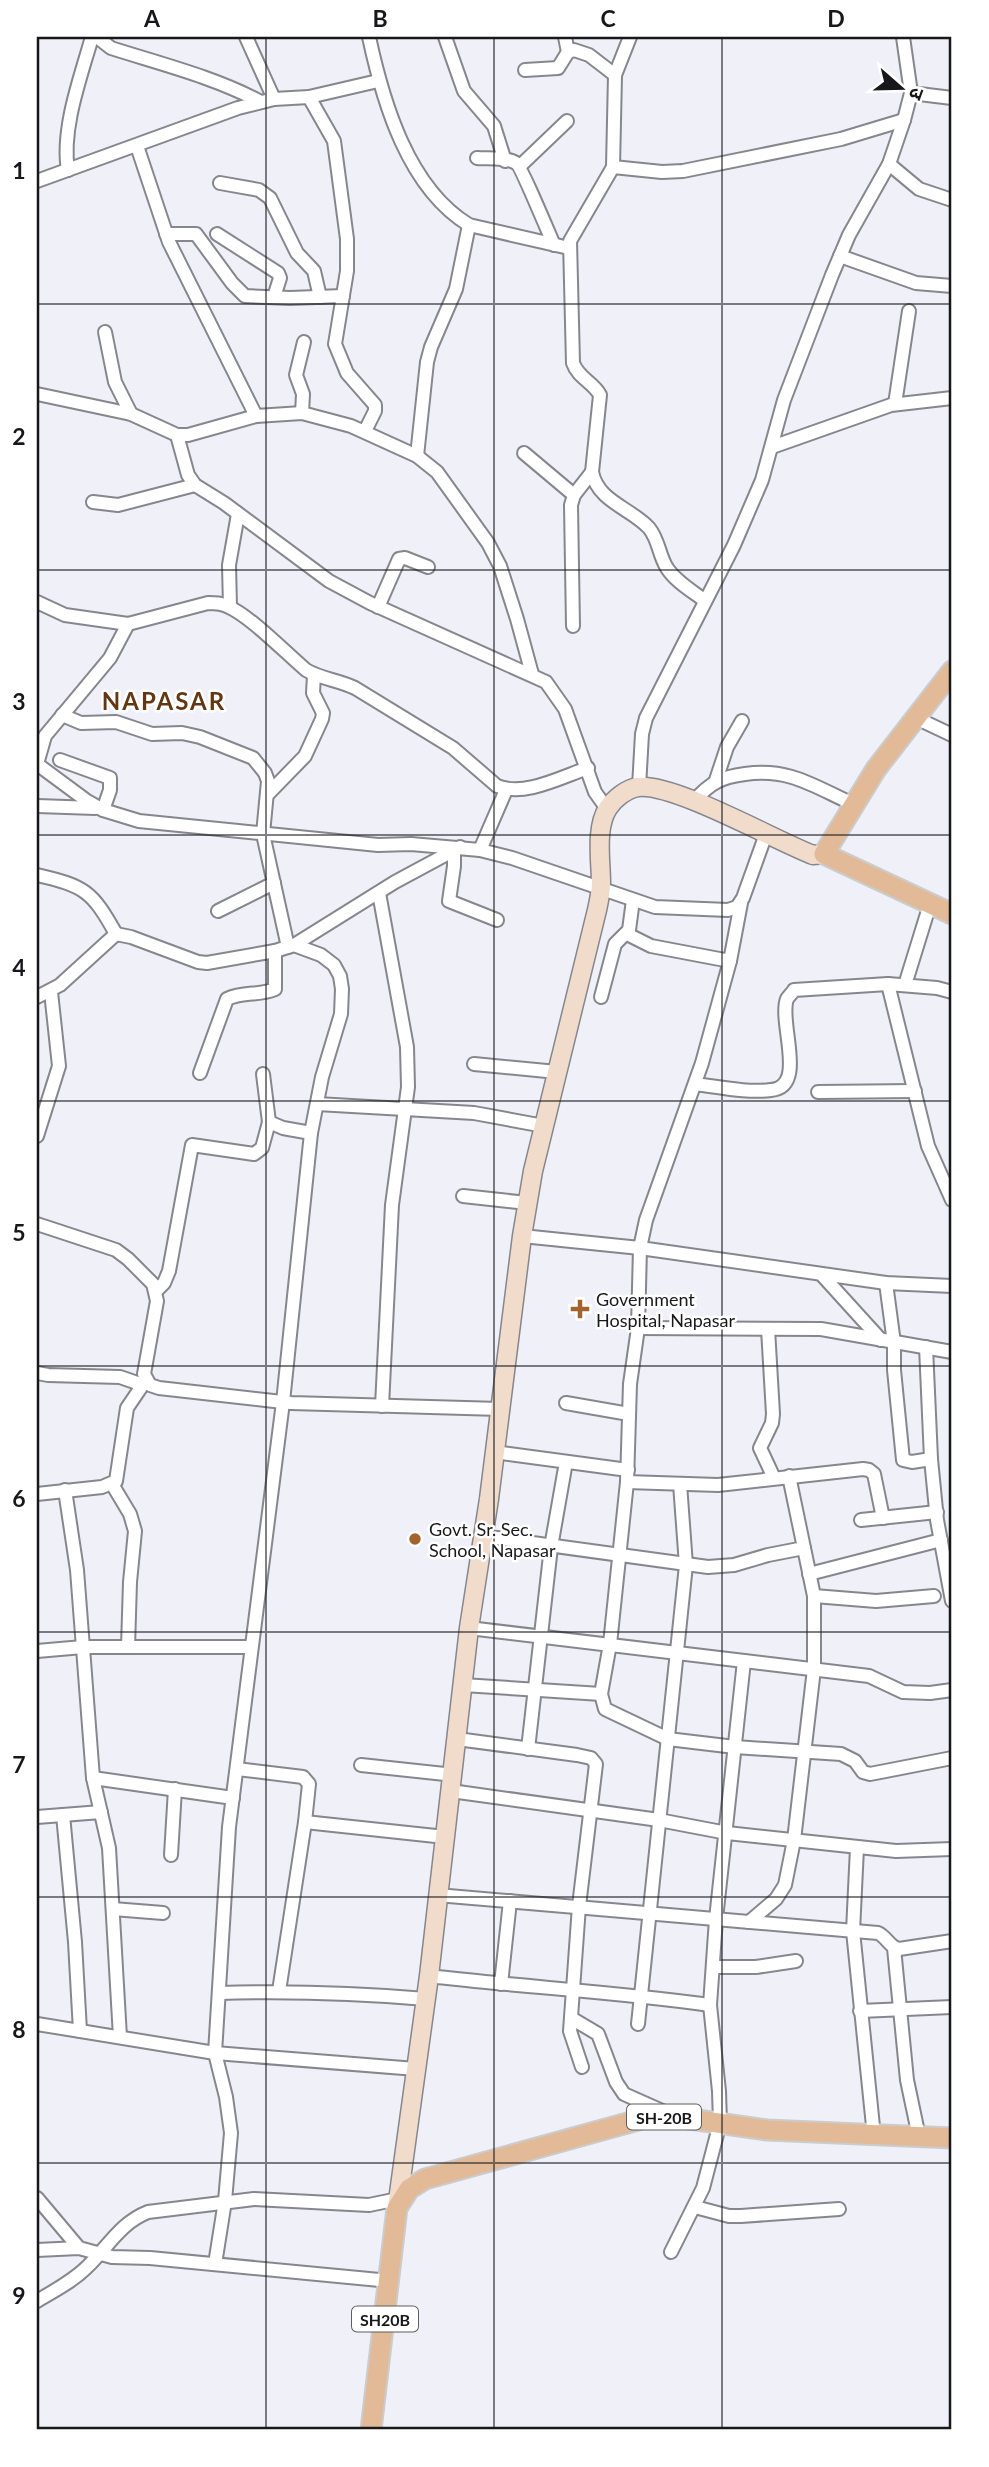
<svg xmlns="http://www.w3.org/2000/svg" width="989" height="2467" viewBox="0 0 989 2467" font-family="Lato,'Noto Sans Devanagari',sans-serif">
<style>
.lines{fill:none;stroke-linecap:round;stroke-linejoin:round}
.street-casing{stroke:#86868d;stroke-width:16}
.secondary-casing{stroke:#86868d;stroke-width:21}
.primary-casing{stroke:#cccccd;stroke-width:23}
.street{stroke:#fff;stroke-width:12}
.secondary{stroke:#f1dccb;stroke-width:18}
.primary{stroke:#e2ba97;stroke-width:19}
.grid{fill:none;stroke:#18181b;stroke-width:2;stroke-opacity:0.55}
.poi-dot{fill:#a4632d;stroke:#fff;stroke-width:2.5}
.labels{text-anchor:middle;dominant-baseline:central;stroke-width:5;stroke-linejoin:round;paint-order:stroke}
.shield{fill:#fff;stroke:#5d5d5f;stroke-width:2}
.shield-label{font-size:16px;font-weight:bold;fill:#18181b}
.poi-label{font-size:18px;fill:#18181b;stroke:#fff;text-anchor:start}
.district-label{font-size:24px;font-weight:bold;letter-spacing:2px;fill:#633711;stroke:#fff}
.neatline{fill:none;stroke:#18181b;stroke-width:2.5}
.grid-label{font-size:23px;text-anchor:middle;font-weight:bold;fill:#18181b}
</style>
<rect width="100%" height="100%" fill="#f0f1f8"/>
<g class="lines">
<defs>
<g id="street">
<path d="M97 37 111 48C161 64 214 77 261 102"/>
<polyline points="246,37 274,99"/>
<path d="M369 37C383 102 408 188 469 225L569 248"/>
<polyline points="445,37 464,91 494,126 505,161"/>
<polyline points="565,37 568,52"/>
<path d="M630 37 615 75 613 167 570 241 573 363C578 378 593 382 600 395L592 472C598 502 631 508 649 528 659 540 659 556 667 568 675 581 692 591 704 600"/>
<polyline points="525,70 558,68 568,52 574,50 589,55 615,75"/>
<polyline points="911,93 952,98"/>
<polyline points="309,97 334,141 347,239 347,271 335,344 347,373 375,405 375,411 365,431"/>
<polyline points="137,146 169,242 256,416"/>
<path d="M477 158C488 159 507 157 516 163 521 166 549 234 554 245"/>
<polyline points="889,164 919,189 952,200"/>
<polyline points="520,166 567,121"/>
<polyline points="613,167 662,172 683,171 841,139 904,120"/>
<path d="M68 170C61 129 81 76 92 37"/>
<polyline points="37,181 238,108 274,99 309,97 378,81"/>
<polyline points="220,183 259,190 270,198 297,253 314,271 320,297"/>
<polyline points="166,234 196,234 232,283 245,296 290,298 343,296"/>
<polyline points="217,234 278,273 280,278 274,297"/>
<polyline points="840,256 916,283 952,286"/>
<polyline points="105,332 115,382 131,414"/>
<polyline points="37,394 131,414 177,435 188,435 256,416 302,413 351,426 417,456 437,472 488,543 500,566 517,619 532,674"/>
<polyline points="895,404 909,311"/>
<polyline points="302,413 303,394 296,375 304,342"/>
<polyline points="177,435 188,475 195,485 224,503 329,581 370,603 546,682 565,709 595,792 607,809"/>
<polyline points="772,447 891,405 952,398"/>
<polyline points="524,453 574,495"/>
<polyline points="417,456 427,362 431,347 456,289 469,225"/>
<polyline points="93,502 118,505 195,485"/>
<path d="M37 602 65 615 128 624 208 603C215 603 222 603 229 607 251 617 286 653 306 670 321 679 339 680 355 688L453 748 497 786C525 797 561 777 588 768"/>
<polyline points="230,607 229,565 238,514"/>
<polyline points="378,607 399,559 405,558 428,567"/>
<polyline points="573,626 571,505 574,495 592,472"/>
<polyline points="62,715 81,723 116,722 152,734 182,733 200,737 253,758 265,773 268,781 263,834 288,947"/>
<polyline points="916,718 952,735"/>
<polyline points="60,760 110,778 110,790 103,810"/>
<polyline points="37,764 87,801 103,810 139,821 378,845 411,844 480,850 512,858 655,907 728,910 737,907 743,898 766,834"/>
<polyline points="37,764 45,736 110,658 128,624"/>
<polyline points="716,780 727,747 742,721"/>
<polyline points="639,787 642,734 646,718 734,545 762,480 784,400 832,275 849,235 889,164 904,120 911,93 903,37"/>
<polyline points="268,794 305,756 322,719 323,713 313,693 314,675"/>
<path d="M694 801C710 783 721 777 745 774 790 768 813 786 853 804"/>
<polyline points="37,806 95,808"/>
<polyline points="480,850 506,790"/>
<polyline points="454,851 454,866 449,901 497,920"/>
<path d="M37 875C85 886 92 891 116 934"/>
<polyline points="379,893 407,1047 408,1087 392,1205 382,1406"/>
<polyline points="741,903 730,961 702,1063 646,1220 640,1248 638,1328 630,1384 627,1482 610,1644 601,1694 605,1709 668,1739 735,1747 841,1754 855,1761 863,1772 870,1774 952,1758"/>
<polyline points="218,911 274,883"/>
<polyline points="627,934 651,946 730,961"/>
<polyline points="888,984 928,1146 952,1200"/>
<polyline points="905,985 930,904"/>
<polyline points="37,997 60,985 116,934 131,937 198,962 207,963 275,951 294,945 395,882 460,847"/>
<polyline points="601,997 615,944 629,930 633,900"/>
<polyline points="474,1064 557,1072"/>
<path d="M200 1073 227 999C243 991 260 996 275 989V951"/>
<polyline points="263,1074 269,1122 283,1128 311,1133"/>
<path d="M695 1084C720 1087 747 1093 771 1090 808 1087 778 1022 787 999 788 997 793 992 794 990L888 984 937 988 952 992"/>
<polyline points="818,1092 915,1091"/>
<polyline points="317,1104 474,1113 544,1126"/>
<polyline points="37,1136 59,1066 51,992"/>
<polyline points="463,1196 527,1203"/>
<polyline points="37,1224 116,1250 128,1259 153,1284 157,1301 144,1374 150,1385 159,1388 291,1403 500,1409"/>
<polyline points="522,1236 640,1248 886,1283 952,1286"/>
<polyline points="822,1275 881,1340"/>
<polyline points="886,1283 894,1343 894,1370 903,1460 912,1462 931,1459"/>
<polyline points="156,1291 164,1283 169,1271 192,1145 254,1154 262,1148 269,1122"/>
<polyline points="638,1328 821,1329 952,1352"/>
<polyline points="768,1329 773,1414 772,1423 760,1448 774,1478"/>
<polyline points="926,1347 931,1459 937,1520 952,1601"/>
<polyline points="37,1373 48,1375 120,1377 143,1385"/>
<polyline points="566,1403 629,1414"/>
<polyline points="494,1452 628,1470"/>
<polyline points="627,1482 718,1485 863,1469 869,1470 874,1474 883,1518"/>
<polyline points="112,1484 130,1514 135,1531 130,1582 128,1647"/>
<polyline points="65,1490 77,1570 93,1778 109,1848 120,2037"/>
<polyline points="37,1494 102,1487 116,1481 127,1408 146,1380"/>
<polyline points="861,1520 937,1512"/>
<polyline points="482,1536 708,1567 734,1565 768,1555 804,1548"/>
<polyline points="809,1574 941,1540"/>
<polyline points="814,1596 876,1601 934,1596"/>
<polyline points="469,1628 869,1676 903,1692 930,1693 952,1690"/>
<polyline points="37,1651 83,1647 250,1647"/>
<polyline points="463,1685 601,1694"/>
<polyline points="457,1739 577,1755 591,1758 596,1764 579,1906 570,2031 582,2067"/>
<polyline points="528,1749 551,1547 566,1462"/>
<polyline points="361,1765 454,1775"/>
<polyline points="237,1769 303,1777 309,1784 305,1822 279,1991"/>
<polyline points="93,1778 233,1798"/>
<polyline points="451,1791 659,1820 727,1833 896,1851 952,1849"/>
<polyline points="63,1815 75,1942 80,2031"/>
<polyline points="37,1817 101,1812"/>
<polyline points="305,1822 445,1837"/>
<polyline points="857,1848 853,1931 874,2136"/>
<polyline points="171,1855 175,1789"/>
<path d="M437 1895 878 1933C887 1937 889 1947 899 1949L952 1941"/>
<polyline points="113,1909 163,1913"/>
<polyline points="749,1922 776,1899 785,1885 794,1840 814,1669 814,1596 789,1476"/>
<polyline points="894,1948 907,2080 919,2137"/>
<polyline points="713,1967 756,1967 796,1961"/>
<path d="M429 1976C523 1987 617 1992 710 2005"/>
<polyline points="501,1984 510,1901"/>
<path d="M219 1993C289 1991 356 1993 426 1999"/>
<polyline points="860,2011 952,2007"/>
<polyline points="571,2018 598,2034 616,2082 624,2094 669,2114"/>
<polyline points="37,2024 215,2053 416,2069"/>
<polyline points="638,2024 686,1565 680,1484"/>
<polyline points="37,2198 79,2248"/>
<polyline points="695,2207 729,2216 741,2216 839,2209"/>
<polyline points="37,2250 79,2248 112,2257 150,2258 390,2281"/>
<polyline points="671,2252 703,2188 720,2123 719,2091 710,2005 716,1919 744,1661"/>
<polyline points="215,2264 225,2201 231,2133 226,2097 215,2053 229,1827 283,1402 311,1133 322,1077 341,1014 342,989 340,976 334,965 321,955 294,945"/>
<path d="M37 2301C54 2291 73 2281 87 2267 108 2247 120 2223 148 2212L254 2199 369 2205 398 2199"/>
</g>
<path id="secondary" d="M397 2208 429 1976 469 1628 489 1499 522 1236 533 1171 597 910C599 901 601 892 601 883 601 861 595 828 608 808 614 799 626 789 638 787 674 783 774 840 813 855L824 854"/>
<g id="primary">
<polyline points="952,671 876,769 824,854 952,914"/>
<polyline points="371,2430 397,2208 409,2189 425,2179 649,2117 676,2117 767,2130 952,2138"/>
</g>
</defs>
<use href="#street" class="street-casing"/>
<use href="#secondary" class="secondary-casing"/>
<use href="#primary" class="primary-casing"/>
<use href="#street" class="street"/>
<use href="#secondary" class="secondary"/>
<use href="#primary" class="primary"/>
</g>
<path class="grid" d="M266 37V2430M494 37V2430M722 37V2430M37 304H952M37 570H952M37 835H952M37 1101H952M37 1366H952M37 1632H952M37 1897H952M37 2163H952"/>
<g class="poi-dot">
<path d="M576.5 1298.5h7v7h7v7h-7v7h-7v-7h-7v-7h7z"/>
<circle cx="415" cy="1539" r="7"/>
</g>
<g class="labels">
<g class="shield">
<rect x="627" y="2104.5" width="74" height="25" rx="5"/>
<rect x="352" y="2306.5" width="66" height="25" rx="5"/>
</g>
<g class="shield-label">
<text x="664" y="2117">SH-20B</text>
<text x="385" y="2319">SH20B</text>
</g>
<g class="poi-label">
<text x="596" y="1299">Government<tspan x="596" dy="21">Hospital, Napasar</tspan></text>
<text x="429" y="1529">Govt. Sr. Sec.<tspan x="429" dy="21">School, Napasar</tspan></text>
</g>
<g class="district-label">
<text x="164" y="700">NAPASAR</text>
</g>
</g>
<rect width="989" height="2467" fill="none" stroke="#ffffff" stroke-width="77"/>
<g transform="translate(901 88) rotate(110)" stroke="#ffffff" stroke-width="5" paint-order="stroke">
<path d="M0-5L12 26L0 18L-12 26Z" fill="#18181b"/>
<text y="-10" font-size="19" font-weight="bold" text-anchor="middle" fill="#18181b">उ</text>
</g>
<rect x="38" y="38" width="912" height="2390" class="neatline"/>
<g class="grid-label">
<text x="152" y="27">A</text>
<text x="380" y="27">B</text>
<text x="608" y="27">C</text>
<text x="836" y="27">D</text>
<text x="19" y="179">1</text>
<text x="19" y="445">2</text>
<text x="19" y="710">3</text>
<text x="19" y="976">4</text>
<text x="19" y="1241">5</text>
<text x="19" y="1507">6</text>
<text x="19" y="1773">7</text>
<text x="19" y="2038">8</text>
<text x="19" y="2304">9</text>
</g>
</svg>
